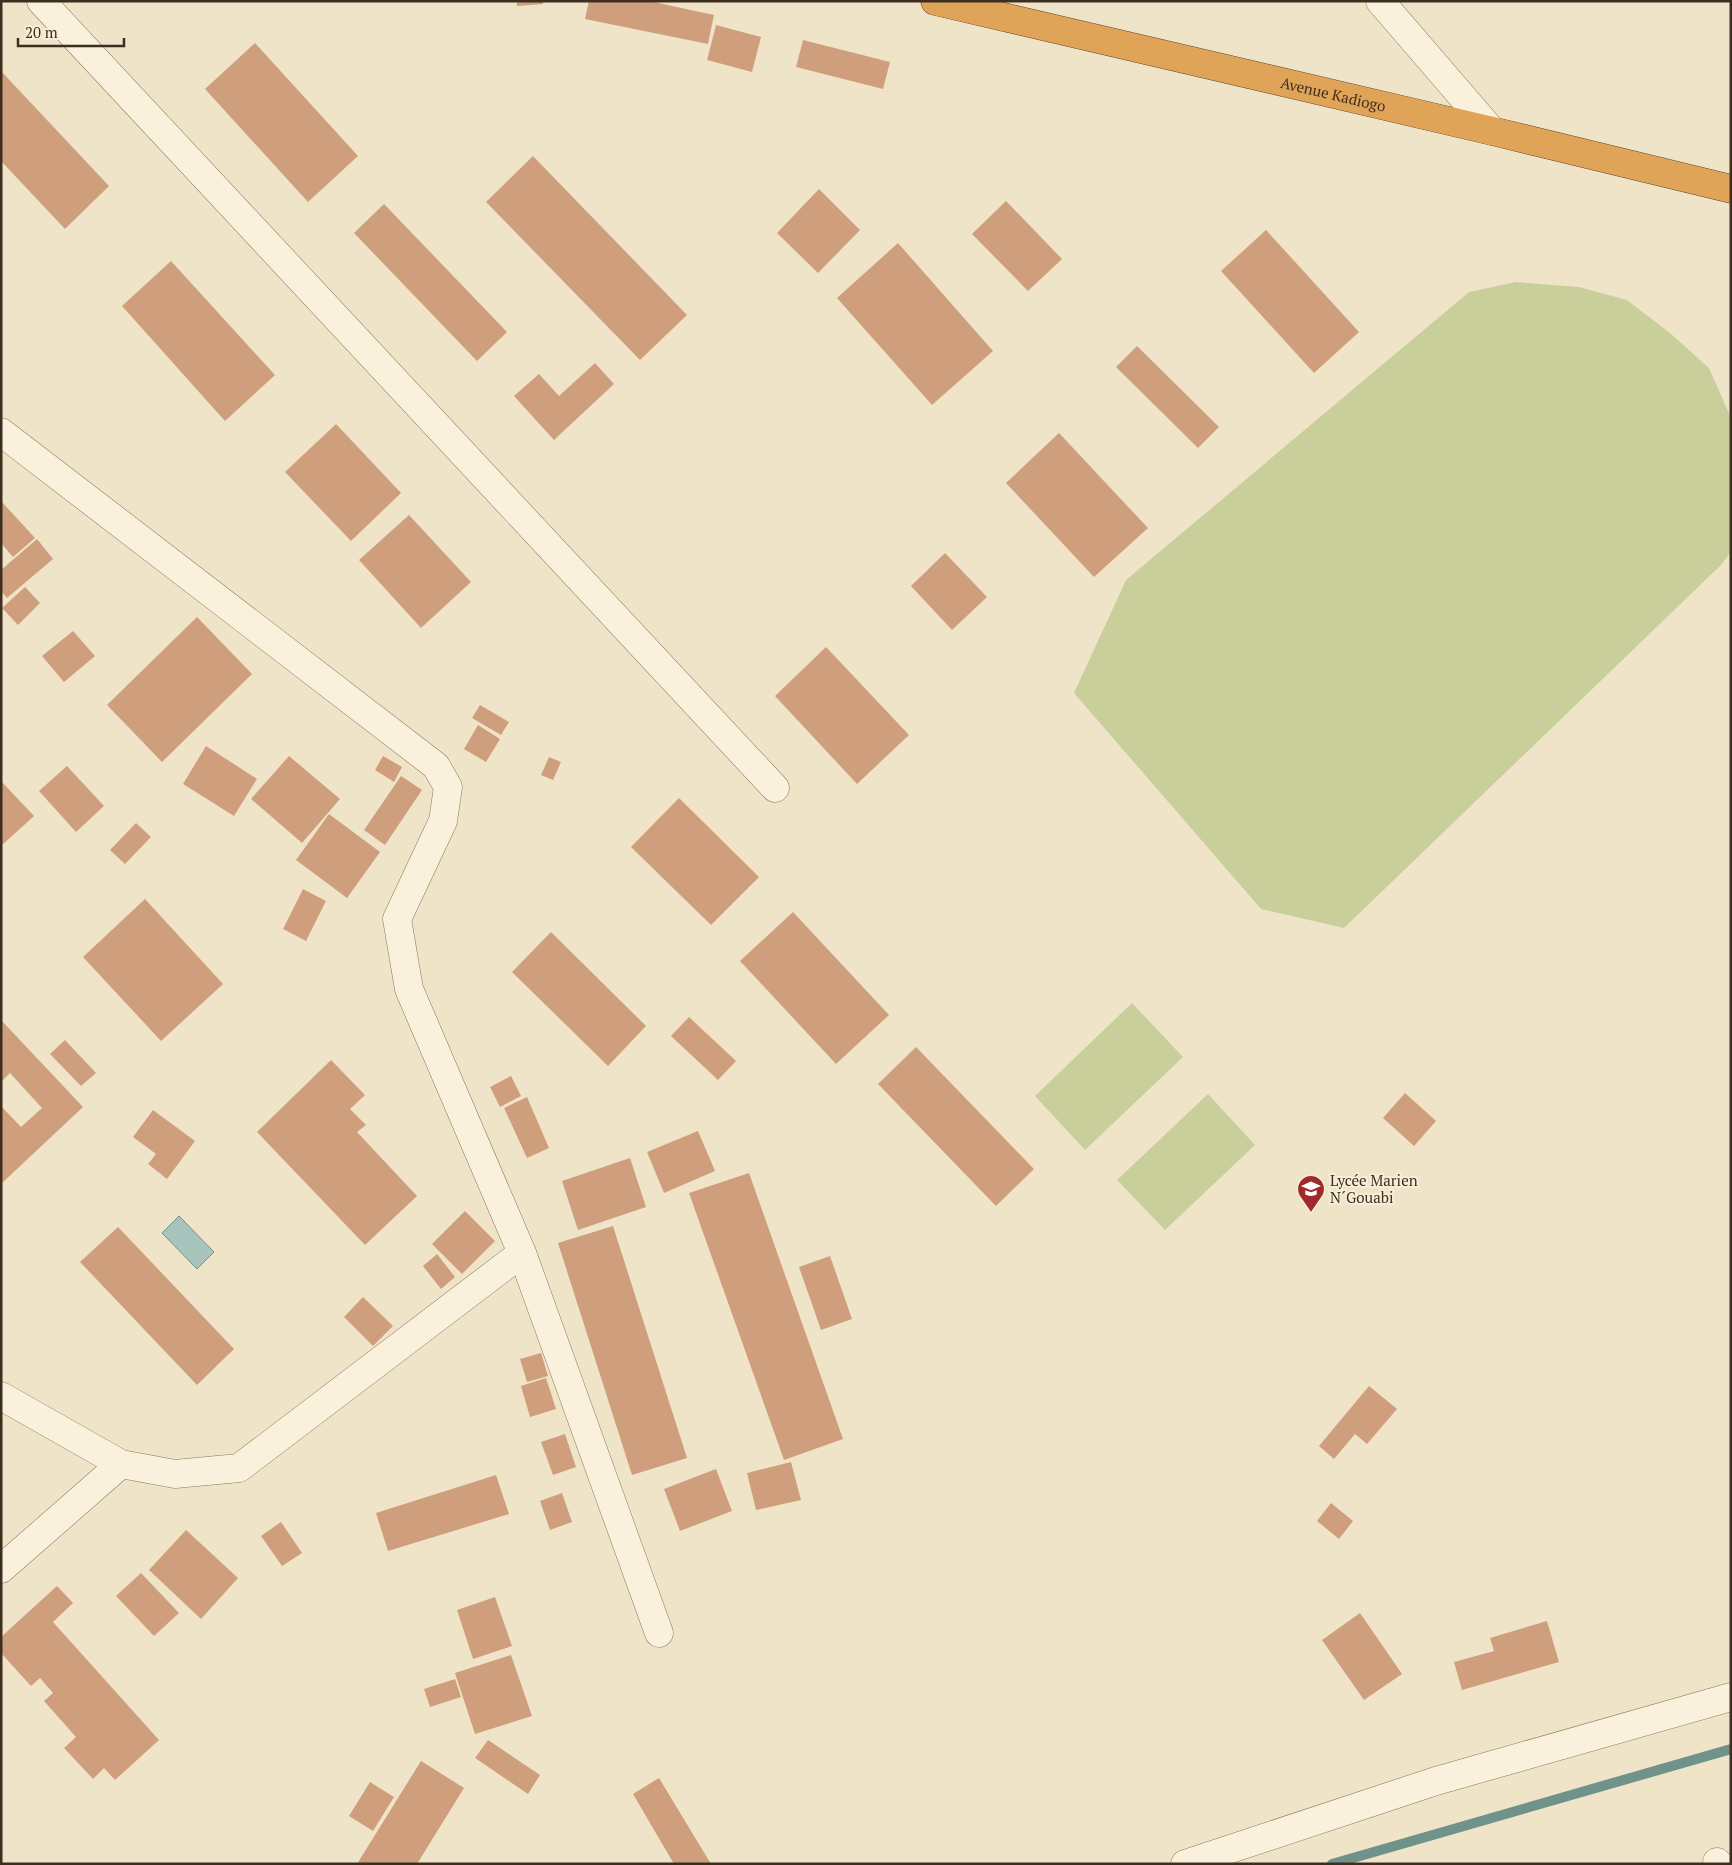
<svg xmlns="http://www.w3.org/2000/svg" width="1732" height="1865" viewBox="0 0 1732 1865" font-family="'PT Serif',serif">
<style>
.green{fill:#c9cf9b}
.water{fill:#a9c4bc;stroke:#6f938a}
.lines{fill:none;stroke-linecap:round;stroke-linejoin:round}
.stream{stroke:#6f938a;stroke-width:10}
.building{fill:#cf9f7d}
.minor-casing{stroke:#8d765c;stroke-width:29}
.highway-casing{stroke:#5b4430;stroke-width:29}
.minor{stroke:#faf1dc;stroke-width:28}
.highway{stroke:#e0a458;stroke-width:28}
.labels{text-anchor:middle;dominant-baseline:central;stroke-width:4;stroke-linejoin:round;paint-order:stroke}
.street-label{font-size:15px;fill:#3d2e20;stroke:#f7eed8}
.poi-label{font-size:15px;fill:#3d2e20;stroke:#f7eed8;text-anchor:start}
</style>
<rect width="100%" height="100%" fill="#f0e4c8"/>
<g class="green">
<polygon points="1516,282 1579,287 1627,300 1670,333 1709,368 1731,418 1731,552 1721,565 1344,928 1261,909 1074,693 1126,580 1469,292"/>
<polygon points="1132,1003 1183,1057 1085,1150 1035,1096"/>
<polygon points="1208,1094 1255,1145 1165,1230 1117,1180"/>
</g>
<polygon class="water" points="179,1216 214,1252 197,1269 162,1233"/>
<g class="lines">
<polyline class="stream" points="1332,1864 1731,1749"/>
</g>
<g class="building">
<polygon points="517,1 543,1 543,4 517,6"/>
<polygon points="589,1 649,1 714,15 708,44 585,19"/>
<polygon points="716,25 761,37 752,72 707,60"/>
<polygon points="803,40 890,62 883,89 796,67"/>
<polygon points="255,43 358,156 308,202 205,89"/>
<polygon points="1,71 109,186 65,229 1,161"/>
<polygon points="533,156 687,315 640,360 486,202"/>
<polygon points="819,189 860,230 818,273 777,233"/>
<polygon points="1006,201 1062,259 1028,291 972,234"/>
<polygon points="384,204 507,332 477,361 354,233"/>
<polygon points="1266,230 1359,332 1314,373 1221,271"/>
<polygon points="898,243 993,351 932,405 837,298"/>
<polygon points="171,261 275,375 225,421 122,306"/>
<polygon points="1137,346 1219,427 1198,448 1116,367"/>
<polygon points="595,363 614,384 554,440 514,396 539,374 559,396"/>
<polygon points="336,424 401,493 351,541 285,472"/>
<polygon points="1059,433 1148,528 1094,577 1006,483"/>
<polygon points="1,501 35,538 13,557 1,543"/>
<polygon points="409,515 471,582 421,628 359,560"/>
<polygon points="37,539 53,559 7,598 1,591 1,570"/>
<polygon points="945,553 987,597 952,630 911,586"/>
<polygon points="25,587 40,603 18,625 2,608"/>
<polygon points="197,617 252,674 162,762 107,705"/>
<polygon points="73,631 95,656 64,682 42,656"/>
<polygon points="826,647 909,735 857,784 775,696"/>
<polygon points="480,705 509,722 501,735 472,718"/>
<polygon points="478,725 500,739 486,762 464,749"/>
<polygon points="206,746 257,779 234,816 183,784"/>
<polygon points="289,756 340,799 302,843 251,799"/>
<polygon points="383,756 402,767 394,782 375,770"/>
<polygon points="549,757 561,762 553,780 541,775"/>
<polygon points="67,766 104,806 76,832 39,791"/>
<polygon points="401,776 422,790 385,845 364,830"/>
<polygon points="1,781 34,816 1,846"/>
<polygon points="679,798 759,877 711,925 631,847"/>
<polygon points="329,814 380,852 347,898 296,860"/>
<polygon points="136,823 151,837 125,864 110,850"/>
<polygon points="303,889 326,901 306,941 283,929"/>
<polygon points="145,899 223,984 161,1041 83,957"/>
<polygon points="793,912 889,1015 836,1064 740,961"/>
<polygon points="551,932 646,1026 608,1066 512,972"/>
<polygon points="689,1017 736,1061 718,1080 671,1036"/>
<polygon points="1,1020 83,1107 1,1184 1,1106 21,1127 42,1108 10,1073 1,1082"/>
<polygon points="65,1040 96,1073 81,1086 50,1054"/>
<polygon points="916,1047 1034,1169 996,1206 878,1084"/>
<polygon points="331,1060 365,1095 350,1109 366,1125 357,1132 417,1196 365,1245 257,1132"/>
<polygon points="511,1076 521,1096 500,1107 490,1087"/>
<polygon points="1405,1093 1436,1121 1414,1146 1383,1118"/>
<polygon points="527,1097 549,1148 527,1158 504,1108"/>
<polygon points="153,1110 195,1141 167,1179 148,1164 156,1154 133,1137"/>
<polygon points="698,1131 715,1171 664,1193 647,1152"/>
<polygon points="630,1158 646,1207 578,1230 562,1181"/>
<polygon points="749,1173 843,1439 784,1460 689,1193"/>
<polygon points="465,1211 495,1241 462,1274 432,1244"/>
<polygon points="613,1226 687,1458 632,1475 558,1243"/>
<polygon points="118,1227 234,1349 197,1385 80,1262"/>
<polygon points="437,1254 455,1277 441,1289 423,1266"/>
<polygon points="830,1256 852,1319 821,1330 799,1267"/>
<polygon points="363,1297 393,1326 373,1346 344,1317"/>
<polygon points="541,1353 548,1376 527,1382 520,1359"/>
<polygon points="546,1378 556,1409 530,1417 521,1386"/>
<polygon points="1369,1386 1397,1409 1367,1444 1355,1434 1334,1459 1319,1446"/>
<polygon points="565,1434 576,1467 553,1475 541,1442"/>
<polygon points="791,1462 801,1500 756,1510 747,1473"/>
<polygon points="716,1469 732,1511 680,1531 664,1489"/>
<polygon points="496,1475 509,1514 388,1551 376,1513"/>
<polygon points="562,1493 572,1522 550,1530 540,1501"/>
<polygon points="1331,1503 1353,1521 1339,1539 1317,1521"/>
<polygon points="281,1522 302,1553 282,1566 261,1536"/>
<polygon points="186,1530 238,1578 201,1619 149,1570"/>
<polygon points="141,1573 179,1613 154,1636 116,1596"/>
<polygon points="57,1586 73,1603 53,1622 159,1740 115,1780 104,1768 93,1779 64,1748 76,1737 44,1701 53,1693 40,1678 31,1686 1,1653 1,1637"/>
<polygon points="495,1597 512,1646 473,1659 457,1610"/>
<polygon points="1360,1613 1402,1674 1364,1700 1322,1640"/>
<polygon points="1547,1621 1559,1662 1462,1690 1454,1662 1494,1651 1490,1638"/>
<polygon points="511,1655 532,1716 475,1734 455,1673"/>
<polygon points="455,1679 461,1697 430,1707 424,1689"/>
<polygon points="488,1740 540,1775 528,1794 475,1758"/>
<polygon points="421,1761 464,1788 417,1864 357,1864"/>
<polygon points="659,1778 711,1864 674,1864 633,1794"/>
<polygon points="370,1782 394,1797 373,1831 349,1816"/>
</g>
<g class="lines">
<defs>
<g id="minor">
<polyline points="41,1 775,788"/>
<polyline points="1380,1 1492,131"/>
<polyline points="1,432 436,766 448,787 443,821 397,919 409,989 522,1253 659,1633"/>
<polyline points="1,1396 121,1464 175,1474 239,1468 522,1253"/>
<polyline points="1,1569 121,1464"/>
<polyline points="1717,1862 1719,1864"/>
<polyline points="1185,1864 1436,1781 1731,1697"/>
</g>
<g id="highway">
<path id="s1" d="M935 1 1492 131 1731 189"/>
</g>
</defs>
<use href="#minor" class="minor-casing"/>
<use href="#highway" class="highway-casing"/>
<use href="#minor" class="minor"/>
<use href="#highway" class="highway"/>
</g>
<defs>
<symbol id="school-pin" viewBox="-11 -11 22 30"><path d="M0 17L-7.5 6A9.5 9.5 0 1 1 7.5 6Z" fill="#9e2a2b" stroke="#f7eed8"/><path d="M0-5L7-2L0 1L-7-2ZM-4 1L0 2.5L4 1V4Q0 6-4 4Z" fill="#fff"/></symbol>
</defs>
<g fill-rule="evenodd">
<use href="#school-pin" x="1295" y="1173" width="32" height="43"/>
</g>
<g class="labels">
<g class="street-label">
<text stroke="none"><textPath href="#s1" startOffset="409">Avenue Kadiogo</textPath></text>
</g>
<g class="poi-label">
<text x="1330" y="1180">Lycée Marien<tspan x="1330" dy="17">N´Gouabi</tspan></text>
</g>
</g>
<rect width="1732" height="1865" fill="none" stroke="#3d2e20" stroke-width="5"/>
<path d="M18 38v8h106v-8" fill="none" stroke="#3d2e20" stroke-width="2.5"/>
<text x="25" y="38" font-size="15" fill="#3d2e20" stroke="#f7eed8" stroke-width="4" paint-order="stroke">20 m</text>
</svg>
